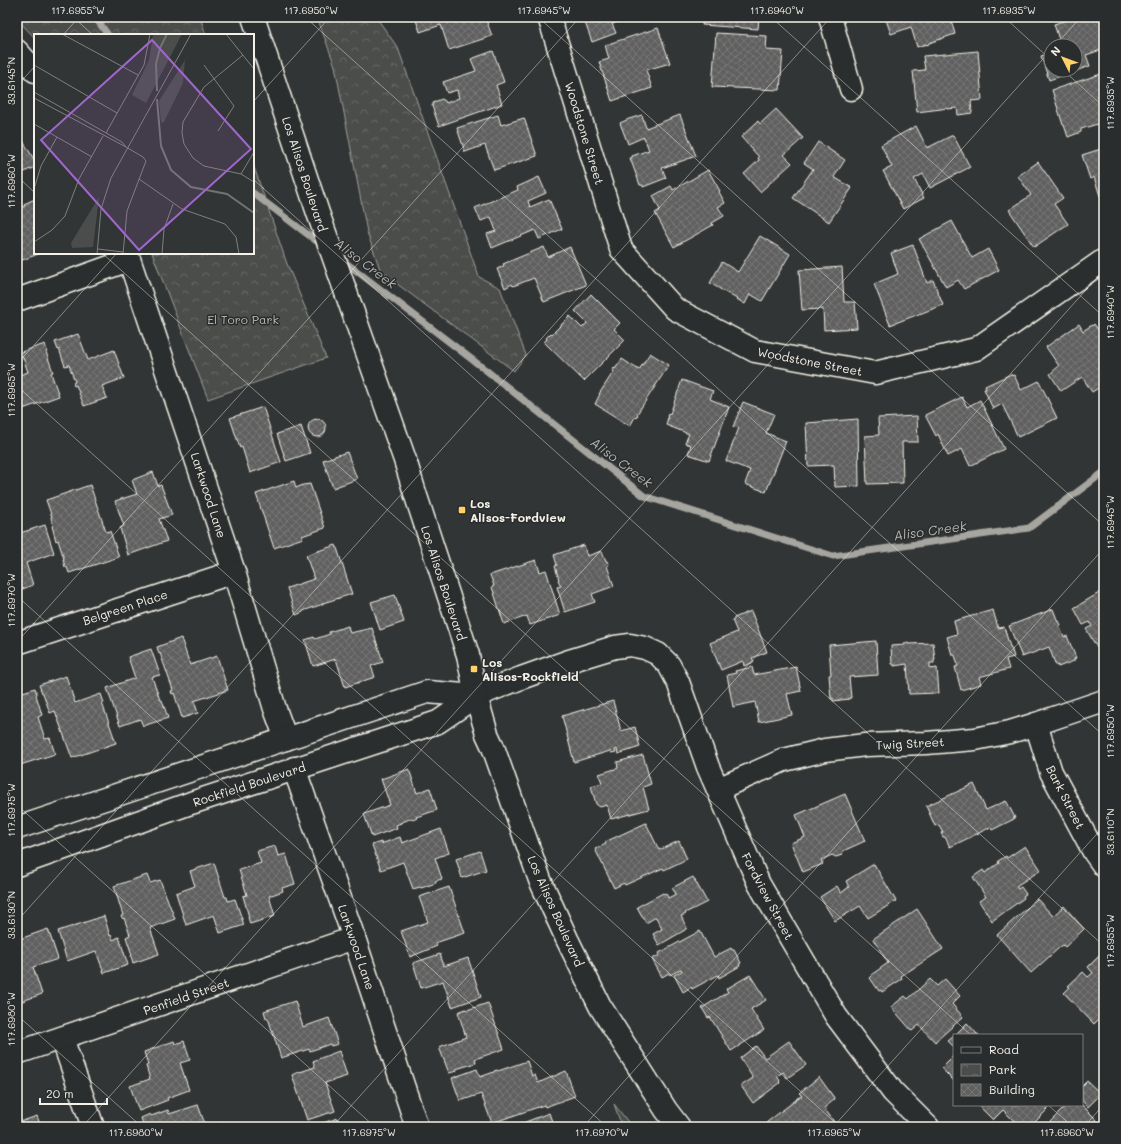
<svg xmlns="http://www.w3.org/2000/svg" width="1121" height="1144" viewBox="0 0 1121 1144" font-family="Mali,sans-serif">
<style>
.green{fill:#4b4d4c;stroke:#a09f9a}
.park{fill:url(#park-crowns);stroke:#a09f9a}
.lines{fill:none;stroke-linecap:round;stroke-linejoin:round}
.stream{stroke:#a6a5a0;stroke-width:7}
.building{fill:url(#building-cross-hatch);stroke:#f4f1e8}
.minor-casing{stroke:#f4f1e8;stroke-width:25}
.major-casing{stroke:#f4f1e8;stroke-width:25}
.minor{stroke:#2a2d2e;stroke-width:22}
.major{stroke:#2a2d2e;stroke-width:22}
.ticks{fill:none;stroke:#f4f1e8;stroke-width:1;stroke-opacity:0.45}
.poi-dot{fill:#ffd166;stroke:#2a2d2e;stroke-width:1.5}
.labels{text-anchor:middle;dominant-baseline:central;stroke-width:3;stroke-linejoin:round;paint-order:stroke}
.street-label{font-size:12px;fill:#f4f1e8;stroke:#2a2d2e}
.park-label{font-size:12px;fill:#b9b8b1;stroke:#2a2d2e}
.poi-label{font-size:12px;font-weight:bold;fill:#f4f1e8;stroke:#2a2d2e;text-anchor:start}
.water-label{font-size:13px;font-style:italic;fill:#b3b2ac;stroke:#2a2d2e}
.inset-river{fill:none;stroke:#727370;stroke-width:2}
.inset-road{fill:none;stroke:#80807d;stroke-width:1}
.view{fill:#9f67cb;fill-opacity:0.15;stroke:#9f67cb;stroke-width:2}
.inset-edge{fill:none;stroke:#f4f1e8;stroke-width:2}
.neatline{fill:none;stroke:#f4f1e8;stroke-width:1.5}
.ticks-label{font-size:10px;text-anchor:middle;fill:#f4f1e8}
</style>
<defs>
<pattern id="park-crowns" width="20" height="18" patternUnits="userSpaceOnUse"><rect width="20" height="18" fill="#4b4d4c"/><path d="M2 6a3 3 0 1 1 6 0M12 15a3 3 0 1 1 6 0" fill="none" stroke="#666766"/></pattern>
<pattern id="building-cross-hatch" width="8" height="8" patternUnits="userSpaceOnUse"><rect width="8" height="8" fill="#5f605f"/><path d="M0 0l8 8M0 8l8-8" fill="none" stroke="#777776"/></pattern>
</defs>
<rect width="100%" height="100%" fill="#323535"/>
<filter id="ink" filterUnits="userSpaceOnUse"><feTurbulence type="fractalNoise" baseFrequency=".025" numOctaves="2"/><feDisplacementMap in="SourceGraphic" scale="8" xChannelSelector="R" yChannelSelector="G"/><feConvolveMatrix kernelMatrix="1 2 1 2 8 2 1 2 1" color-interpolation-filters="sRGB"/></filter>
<g filter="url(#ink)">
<polygon class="green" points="614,1104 632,1127 622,1127"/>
<g class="park">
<polygon points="17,17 200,17 206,35 35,35 35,38 17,19"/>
<polygon points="317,17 376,17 398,48 479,277 500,288 526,355 514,371 381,272 367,232 335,66"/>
<polygon points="253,164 287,264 326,358 208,399 152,253 253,253"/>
</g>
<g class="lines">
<g class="stream">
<polyline points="95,17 108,35"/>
<polyline points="253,193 323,246"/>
<polyline points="341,259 487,371 644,496 833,556 1029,528 1104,472"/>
</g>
</g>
<g class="building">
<polygon points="415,17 485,17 492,36 449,50 441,25 420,32"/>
<polygon points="583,17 632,17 612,24 616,33 592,42"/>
<polygon points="703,17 759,17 758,29 702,25"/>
<polygon points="885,17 950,17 955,34 929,43 929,44 926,45 926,44 917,47 911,27 891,34"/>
<polygon points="1076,17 1099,17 1104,34 1104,49 1086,55 1090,66 1049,80 1041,56 1051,53 1051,70 1075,70 1075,46 1061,46 1054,24"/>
<polygon points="658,28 670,63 646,70 652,88 612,101 599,62 609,59 605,45"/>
<polygon points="716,33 767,36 766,50 783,51 780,90 712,87"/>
<polygon points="493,51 504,82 496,85 502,104 439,126 432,106 434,102 442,99 445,101 446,103 459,98 457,90 447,93 443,82 476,71 471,59"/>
<polygon points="978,51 982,100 971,101 972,113 958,115 957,108 947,109 947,108 941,109 917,112 913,71 925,70 923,56"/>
<polygon points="1104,73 1104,122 1081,129 1081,132 1068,137 1064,125 1063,125 1052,90"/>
<polygon points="776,109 803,138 784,155 792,163 760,192 744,174 759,160 758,158 759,157 741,137 758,121 760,124"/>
<polygon points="498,115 501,125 524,118 537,156 494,170 486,148 485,145 465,152 457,128"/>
<polygon points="642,115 646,128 680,115 696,156 662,168 666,178 643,187 643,185 640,185 630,158 632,158 632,156 649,150 644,137 628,144 620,123 629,119"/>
<polygon points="916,126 927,148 953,135 970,167 930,188 923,174 914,179 924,198 903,209 883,171 892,167 881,145"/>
<polygon points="23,141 35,161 35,167 30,170 30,169 17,176 17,145"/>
<polygon points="818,142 845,160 834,177 852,188 829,222 793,198 813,169 804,163"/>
<polygon points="1104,148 1104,195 1100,196 1094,177 1090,179 1082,155"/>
<polygon points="1038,162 1063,198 1054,204 1068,224 1034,247 1009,210 1031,195 1018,176"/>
<polygon points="708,170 720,191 719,192 725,203 718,207 724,216 712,223 713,225 674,247 655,213 660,210 653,196 671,186 673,190"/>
<polygon points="539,177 546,193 528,201 530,207 549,199 562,229 539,239 535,230 492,248 487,234 496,231 491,217 481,221 475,208 518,190 517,187"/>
<polygon points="35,199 35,226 33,227 35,232 35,253 41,253 17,262 17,209 25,206 24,204"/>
<polygon points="952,221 972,258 988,249 999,270 964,289 958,280 946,287 919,239"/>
<polygon points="760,236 790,254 762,301 750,294 745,304 710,283 722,262 738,272"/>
<polygon points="913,245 927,283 933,280 943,305 890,325 874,284 898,274 891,253"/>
<polygon points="544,247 548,257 570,247 586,285 544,302 534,278 513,286 512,284 505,288 497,269 504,266 503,264"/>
<polygon points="842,267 844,302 855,302 857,328 824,330 823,309 802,310 799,270"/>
<polygon points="591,294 620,323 614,329 625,340 584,381 544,342 547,339 546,338 551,333 552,334 570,316 582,328 587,323 575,311"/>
<polygon points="1079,324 1083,331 1092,325 1092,326 1094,324 1104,338 1102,341 1104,343 1104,386 1103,385 1092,392 1082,377 1061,391 1050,374 1059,366 1046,347"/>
<polygon points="78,334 88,360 114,350 124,378 102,386 107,398 84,406 76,385 74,386 73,383 75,382 69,365 65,366 59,349 58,350 55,342"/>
<polygon points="45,344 47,351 46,352 53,372 51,373 59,396 17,411 17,376 28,372 21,352"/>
<polygon points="650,353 669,365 637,414 638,415 636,418 635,417 630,426 595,404 600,394 599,394 614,371 612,371 614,368 615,369 622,359 639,370"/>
<polygon points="1011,374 1012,376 1014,375 1021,390 1039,381 1057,418 1018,437 1002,404 993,409 984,389 986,389 985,386"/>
<polygon points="682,380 713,391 710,399 729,407 709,461 688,454 691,445 685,443 689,434 666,425 668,417 667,417 668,413 670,414"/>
<polygon points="962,397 967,407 980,400 1004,449 970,466 962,449 948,456 938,434 936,436 925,415"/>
<polygon points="743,402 774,414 766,433 786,441 766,492 745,484 750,470 726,461 739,428 733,427"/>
<polygon points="263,407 281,462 250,473 242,447 240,448 230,418"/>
<polygon points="917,416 918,442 902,442 903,483 867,484 865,436 879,435 878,418"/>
<circle cx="317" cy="428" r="9"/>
<polygon points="858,419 859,486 835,487 834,465 808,466 806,423"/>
<polygon points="301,426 310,453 286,461 277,434"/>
<polygon points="347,452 357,479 333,488 323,460"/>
<polygon points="153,472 158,486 161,485 172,515 159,519 167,541 128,555 120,528 124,526 115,501 137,494 132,480"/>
<polygon points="294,481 296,488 303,485 310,484 325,528 302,536 303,538 274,548 256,494"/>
<polygon points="90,485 106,532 110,531 119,557 69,573 67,567 65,567 63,559 64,559 58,540 56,541 52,526 53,526 51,517 52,517 46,500"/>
<polygon points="45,525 54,553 26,563 33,585 17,591 17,534"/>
<polygon points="336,545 352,594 323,603 323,604 303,611 303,612 296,615 287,588 314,579 306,555"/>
<polygon points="584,545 587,556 602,551 606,561 607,561 609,565 607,566 614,586 592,594 595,602 565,612 557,587 561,586 558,580 559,580 555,566 557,565 554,555"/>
<polygon points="536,560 540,572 546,570 560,615 530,625 527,616 504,624 492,587 494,586 490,575"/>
<polygon points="1103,590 1104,590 1104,648 1099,651 1086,629 1092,626 1090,622 1083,625 1074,608 1099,593"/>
<polygon points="395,595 404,622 380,630 371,602"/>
<polygon points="1053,609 1058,622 1059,621 1061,625 1059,626 1064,637 1067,636 1076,658 1074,659 1074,661 1058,667 1058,665 1056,666 1049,647 1022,657 1009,626"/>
<polygon points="993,610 998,628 1004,627 1010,647 1011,647 1014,657 1006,659 1009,669 979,677 981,684 961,690 955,667 958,666 955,655 952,655 947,637 957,634 954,621"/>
<polygon points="751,611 767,652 752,658 754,662 744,666 743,661 721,670 710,643 737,632 732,620 734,620 734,618"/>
<polygon points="348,626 350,633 372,628 383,662 371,666 375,677 345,687 336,659 313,666 305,640 314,637 315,639 330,634 329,632"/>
<polygon points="181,638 190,665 217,656 228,690 194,701 198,713 182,718 174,693 172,694 171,691 173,690 160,653 159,654 157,647"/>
<polygon points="876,641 878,675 849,677 851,698 849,698 849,699 833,701 833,698 831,699 829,675 831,675 829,645"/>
<polygon points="905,643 908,643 908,644 933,643 935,660 934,660 934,663 930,663 930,669 937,668 939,693 909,694 907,664 894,666 894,664 892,664 891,646 905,645"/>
<polygon points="151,649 160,675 152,677 160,700 162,700 168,718 143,726 140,719 120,726 107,688 135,678 128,657"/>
<polygon points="752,667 754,675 796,667 801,691 787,694 792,715 759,722 755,702 733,707 727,675 736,673 735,671"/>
<polygon points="66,676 75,703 101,694 104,703 102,703 116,743 72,758 55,711 50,713 43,693 42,693 39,685"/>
<polygon points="35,688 37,694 36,695 42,715 38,717 45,739 50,738 55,754 20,765 20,763 17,764 17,694"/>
<polygon points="613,701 621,731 635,727 640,747 618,754 617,749 615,750 616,752 611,753 610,751 574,762 562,716"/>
<polygon points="643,755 651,784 643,787 649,809 611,819 607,805 600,807 596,804 591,786 602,783 599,774 618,768 617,762"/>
<polygon points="409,769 417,793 430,788 437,810 416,817 417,818 413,820 412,818 400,823 401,823 396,825 397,828 372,837 364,814 390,805 381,779"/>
<polygon points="974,784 986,810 1006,801 1007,802 1015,818 1013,818 1014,819 992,830 991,827 950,847 945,837 943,837 941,833 943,832 939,825 935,826 926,806"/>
<polygon points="845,794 865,841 843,851 842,855 836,857 832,855 821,860 823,864 803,872 791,843 805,837 796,815"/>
<polygon points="646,823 659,850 679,841 687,859 664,870 663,868 625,885 624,883 614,888 595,849 606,844 605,842"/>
<polygon points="441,829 449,853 435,858 442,879 435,881 436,883 421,888 420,887 413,889 403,862 381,870 372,845 381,842 381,844 400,837 402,843"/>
<polygon points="275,846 278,856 286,854 295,884 282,888 283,891 269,896 275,916 250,924 248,917 249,917 243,896 247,895 239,870 261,863 257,851"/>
<polygon points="1025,846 1041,870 1016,886 1018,889 1021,887 1026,894 1023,896 1024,898 992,921 979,901 986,897 973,877 983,870 985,873 999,863 998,861 1006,856 1007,858"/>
<polygon points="480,851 486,870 462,878 456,859"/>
<polygon points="214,863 225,897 227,897 228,901 235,899 244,925 220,933 214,915 186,925 176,893 195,886 190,871"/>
<polygon points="874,864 896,901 868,918 860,906 835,921 820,897 837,886 841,893 849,887 846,881"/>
<polygon points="147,875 150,883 160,880 175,919 150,928 159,954 133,963 131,956 132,955 126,937 130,935 124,918 123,919 121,916 123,915 120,906 114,886"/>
<polygon points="693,877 707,902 685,913 686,914 681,916 687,928 685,929 685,930 659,945 653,934 662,929 656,917 646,923 637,907 663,893 664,894 666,893 668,898 676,894 672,888"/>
<polygon points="449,887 465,933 435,943 437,946 410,957 401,931 428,922 419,897"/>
<polygon points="1037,899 1053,916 1064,906 1084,929 1065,947 1063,945 1060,947 1031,973 997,935"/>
<polygon points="917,909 943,949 901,976 902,979 882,992 881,990 879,991 870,978 872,976 871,975 888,963 873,939"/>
<polygon points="104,916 110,936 111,935 113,940 119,937 128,965 104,973 96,951 67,961 58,931"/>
<polygon points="48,929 58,959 33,967 42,994 17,1003 17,940"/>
<polygon points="700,931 714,957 731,948 732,950 734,950 741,963 739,964 740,966 719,978 718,975 692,989 691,987 683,992 674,975 682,971 681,969 670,975 669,973 662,977 652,959 660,955 659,953"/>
<polygon points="1104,951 1104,1017 1102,1019 1100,1018 1094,1024 1064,993 1070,987 1068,986 1083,972 1088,977 1093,973 1088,967"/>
<polygon points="440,954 444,966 468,958 481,997 452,1007 443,981 421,988 413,963"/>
<polygon points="750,975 766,1000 751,1009 764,1030 731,1051 710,1017 708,1018 702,1008 728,992 726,989"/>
<polygon points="930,979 937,986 945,979 960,996 952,1004 963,1017 935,1042 919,1025 912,1031 891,1007 905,996 908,999"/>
<polygon points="295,1001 303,1027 329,1018 338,1044 331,1046 330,1044 310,1051 309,1049 281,1058 268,1018 266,1018 264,1011"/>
<polygon points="488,1003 504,1049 475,1059 476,1063 456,1069 457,1071 449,1073 439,1047 466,1037 458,1012 466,1009 467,1010"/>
<polygon points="967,1023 977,1034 979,1035 955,1035"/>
<polygon points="954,1036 954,1047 948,1041"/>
<polygon points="174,1041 175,1044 184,1041 190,1060 180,1063 189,1090 167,1098 168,1100 139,1111 130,1086 150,1079 146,1066 148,1065 144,1052"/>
<polygon points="789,1041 806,1065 787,1078 783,1072 777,1076 780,1081 779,1082 780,1083 753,1103 741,1086 753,1078 740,1058 756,1046 765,1058"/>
<polygon points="339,1051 347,1076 325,1083 335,1111 307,1120 292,1075 300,1071 300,1072 315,1067 313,1061"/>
<polygon points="954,1055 954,1081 941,1068"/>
<polygon points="527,1061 532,1076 535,1075 538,1083 566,1071 575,1096 545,1107 544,1105 492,1123 481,1094 460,1101 452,1078 477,1069 480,1077 494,1072 494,1071 497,1070 498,1071"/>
<polygon points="819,1077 835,1099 824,1108 838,1127 769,1127 766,1123 797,1099 797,1098 802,1096 799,1093"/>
<polygon points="1087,1081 1101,1094 1088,1107 1082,1101 1082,1086"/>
<polygon points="198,1105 206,1127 144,1127 141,1118 150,1114 151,1116 168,1110 169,1114"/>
<polygon points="978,1105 1052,1105 1030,1127 1020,1127 1003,1110 993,1120"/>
<polygon points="1067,1105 1082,1105 1097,1120 1090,1127 1045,1127"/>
<polygon points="549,1113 554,1127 503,1127 510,1125 511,1126 514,1125 515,1126"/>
<polygon points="37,1116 41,1127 17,1127 17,1123"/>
<polygon points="338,1118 341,1127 311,1127"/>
<polygon points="223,1122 225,1127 208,1127"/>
</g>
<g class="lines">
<defs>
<g id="minor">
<polyline points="549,17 621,249 675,309 755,351 875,373 976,349 1104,260"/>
<polyline points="830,17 851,89"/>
<polyline points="17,51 35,71"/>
<polyline points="127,253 234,572 275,709 286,739"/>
<polyline points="17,300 129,260"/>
<polyline points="17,643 234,572"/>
<polyline points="476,696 521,678 566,662 615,647 630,645 645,648 658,654 669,665 678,682 708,767 733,824 759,884 791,939 836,1016 893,1092 928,1127"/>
<polyline points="1036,724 1051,772 1094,852 1104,866"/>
<polyline points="294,768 354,938 417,1127"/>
<polyline points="718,789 784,760 825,750 865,745 926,743 975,739 1010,732 1036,724 1104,701"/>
<polyline points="62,1038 93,1127"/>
<polyline points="17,1053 354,938"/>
</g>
<g id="major">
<polyline points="253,17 318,213 405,460 415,493 468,655 476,696 487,734 493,747 540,880 567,939 600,1006 666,1110 679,1127"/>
<polyline points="17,828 427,692 476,696"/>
<polyline points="17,865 191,803 438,722 476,696"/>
</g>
</defs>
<use href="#minor" class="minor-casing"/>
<use href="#major" class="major-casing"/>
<use href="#minor" class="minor"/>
<use href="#major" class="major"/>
</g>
</g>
<path class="ticks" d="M73 17 93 35M305 17 1104 736M538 17 1104 526M771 17 1104 317M1004 17 1051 60M63 35 79 17M1055 46 1081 17M1063 70 1104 107M17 86 35 66M253 102 330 17M17 176 35 193M253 179 1104 946M102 253 971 1035M17 364 117 253M17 386 840 1127M17 596 607 1127M17 642 580 17M17 805 375 1127M17 921 831 17M17 1015 142 1127M1048 1105 1073 1127M82 1127 1051 50M332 1127 1104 270M583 1127 1104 548M833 1127 1104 826M1084 1127 1104 1104"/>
<g class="poi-dot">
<rect x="458" y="506" width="8" height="8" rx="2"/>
<rect x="470" y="665" width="8" height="8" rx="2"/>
</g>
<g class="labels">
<g class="street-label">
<text transform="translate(585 133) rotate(73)">Woodstone Street</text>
<text transform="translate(305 174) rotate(72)">Los Alisos Boulevard</text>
<text transform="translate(810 361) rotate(11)">Woodstone Street</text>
<text transform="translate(209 495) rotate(72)">Larkwood Lane</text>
<text transform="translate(444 583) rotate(72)">Los Alisos Boulevard</text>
<text transform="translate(125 607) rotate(-18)">Belgreen Place</text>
<text transform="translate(910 743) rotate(-3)">Twig Street</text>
<text transform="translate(249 784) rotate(-18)">Rockfield Boulevard</text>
<text transform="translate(1066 797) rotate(63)">Bark Street</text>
<text transform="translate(768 896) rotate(62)">Fordview Street</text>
<text transform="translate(556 911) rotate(66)">Los Alisos Boulevard</text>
<text transform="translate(357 947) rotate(71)">Larkwood Lane</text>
<text transform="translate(186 996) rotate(-19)">Penfield Street</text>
</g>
<g class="park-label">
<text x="243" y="319">El Toro Park</text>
</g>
<g class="poi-label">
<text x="470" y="503">Los<tspan x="470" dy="14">Alisos-Fordview</tspan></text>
<text x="482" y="662">Los<tspan x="482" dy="14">Alisos-Rockfield</tspan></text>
</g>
<g class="water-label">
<text transform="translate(366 263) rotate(37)">Aliso Creek</text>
<text transform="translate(622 462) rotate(37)">Aliso Creek</text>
<text transform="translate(930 530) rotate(-8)">Aliso Creek</text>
</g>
</g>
<g transform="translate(34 34)">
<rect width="220" height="220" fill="#323535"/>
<path d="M65 163 59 213 38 214 37 209Z" fill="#4b4d4c"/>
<path d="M119 0H148L112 69 98 61 115 26ZM151 26 149 49 130 88 127 89 125 67Z" fill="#4b4d4c"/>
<path class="inset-river" d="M123 57 122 30 126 14 133 0M123 65 127 112 137 136 157 153 193 160 220 179"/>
<path class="inset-road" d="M28 0 104 41M192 0 220 35M209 21 170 53 149 88 148 99 150 110 159 124 170 132 207 140 220 148M0 31 83 79M170 31 200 72 184 97M0 58 88 108 92 113M0 64 92 113M0 90 58 123M72 99 110 31 116 0M207 140 220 118M105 145 148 175 191 190 202 203 205 220M0 155 7 132 23 103M0 208 18 196 31 182 45 145 69 102M64 215 89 218M63 220 67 175 77 144 157 0M89 220 93 177 112 127 109 123 92 113M128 220 130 195 139 170"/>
<path class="view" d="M118 6 217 115 105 216 7 106Z"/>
<rect width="220" height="220" class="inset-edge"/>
</g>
<rect width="1121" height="1144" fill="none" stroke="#2a2d2e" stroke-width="44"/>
<rect x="953" y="1034" width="130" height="72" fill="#2a2d2e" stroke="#7b7b78"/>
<rect x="961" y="1047" width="20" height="6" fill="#2a2d2e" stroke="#7b7b78"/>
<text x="989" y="1054" font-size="12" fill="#f4f1e8">Road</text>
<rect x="961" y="1064" width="20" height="12" fill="url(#park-crowns)" stroke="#7b7b78"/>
<text x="989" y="1074" font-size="12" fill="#f4f1e8">Park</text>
<rect x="961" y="1084" width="20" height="12" fill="url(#building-cross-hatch)" stroke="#7b7b78"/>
<text x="989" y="1094" font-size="12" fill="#f4f1e8">Building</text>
<g transform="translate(1063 58) rotate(312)"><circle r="19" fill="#2a2d2e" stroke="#7b7b78"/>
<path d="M0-3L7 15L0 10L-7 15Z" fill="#ffd166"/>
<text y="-6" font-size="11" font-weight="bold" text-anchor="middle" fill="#f4f1e8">N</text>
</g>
<path d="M40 1098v6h67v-6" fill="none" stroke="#f4f1e8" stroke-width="2"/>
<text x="46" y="1098" font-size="12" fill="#f4f1e8" stroke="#2a2d2e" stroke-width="3" paint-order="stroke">20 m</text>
<rect x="22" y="22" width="1077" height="1100" class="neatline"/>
<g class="ticks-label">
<text x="78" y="14">117.6955°W</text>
<text x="311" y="14">117.6950°W</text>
<text x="544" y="14">117.6945°W</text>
<text x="777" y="14">117.6940°W</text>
<text x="1009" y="14">117.6935°W</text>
<text transform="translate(11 81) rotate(-90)" y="4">33.6145°N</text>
<text transform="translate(1110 103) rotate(-90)" y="4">117.6935°W</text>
<text transform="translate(11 181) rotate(-90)" y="4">117.6960°W</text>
<text transform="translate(1110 312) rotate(-90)" y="4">117.6940°W</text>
<text transform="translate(11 390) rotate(-90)" y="4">117.6965°W</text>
<text transform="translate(1110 522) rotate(-90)" y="4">117.6945°W</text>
<text transform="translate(11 600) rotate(-90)" y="4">117.6970°W</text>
<text transform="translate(1110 731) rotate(-90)" y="4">117.6950°W</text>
<text transform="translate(11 810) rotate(-90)" y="4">117.6975°W</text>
<text transform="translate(1110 832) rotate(-90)" y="4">33.6110°N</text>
<text transform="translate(11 915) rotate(-90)" y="4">33.6130°N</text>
<text transform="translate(1110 941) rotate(-90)" y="4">117.6955°W</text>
<text transform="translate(11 1019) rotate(-90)" y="4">117.6980°W</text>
<text x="136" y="1136">117.6980°W</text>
<text x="369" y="1136">117.6975°W</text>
<text x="602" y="1136">117.6970°W</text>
<text x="834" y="1136">117.6965°W</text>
<text x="1067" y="1136">117.6960°W</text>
</g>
</svg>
